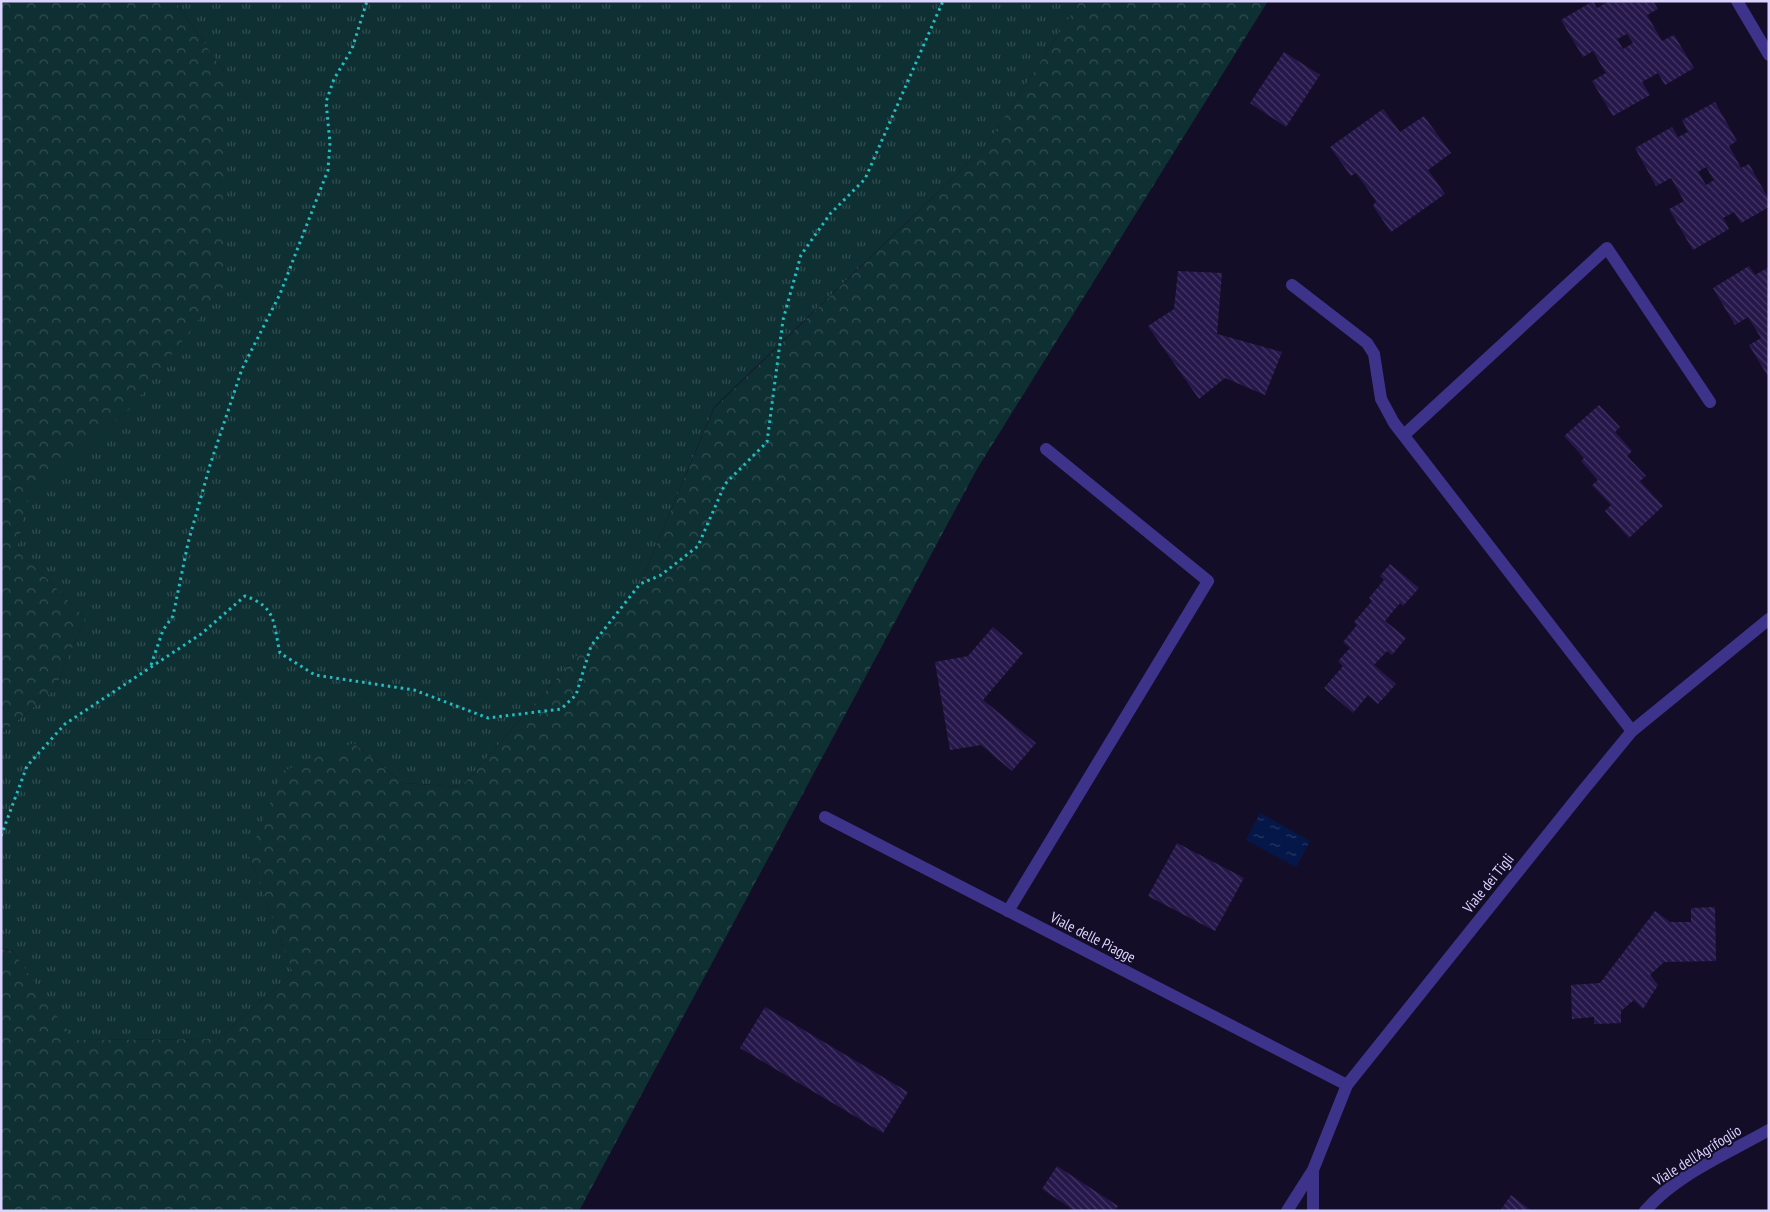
<svg xmlns="http://www.w3.org/2000/svg" width="1770" height="1212" viewBox="0 0 1770 1212" font-family="'PT Sans Narrow',sans-serif">
<style>
.grass{fill:url(#grass-tufts)}
.forest{fill:url(#forest-crowns)}
.water{fill:url(#water-ripples)}
.building{fill:url(#building-back-hatch);fill-rule:evenodd}
.lines{fill:none;stroke-linecap:round;stroke-linejoin:round}
.path{stroke:#23bec3;stroke-width:3;stroke-dasharray:2.5 4;stroke-linecap:butt}
.service{stroke:#3e338b;stroke-width:12}
.minor{stroke:#3e338b;stroke-width:12}
.labels{text-anchor:middle;dominant-baseline:central;stroke-width:4;stroke-linejoin:round;paint-order:stroke}
.street-label{font-size:15px;fill:#dcd3ff;stroke:#140d27}
</style>
<defs>
<pattern id="grass-tufts" width="24" height="20" patternUnits="userSpaceOnUse" patternTransform="scale(1.25)"><rect width="24" height="20" fill="#0f3032"/><path d="M3 7l-1-3M5 7V3M7 7l1-3M15 17l-1-3M17 17v-4M19 17l1-3" fill="none" stroke="#314d51"/></pattern>
<pattern id="forest-crowns" width="20" height="18" patternUnits="userSpaceOnUse" patternTransform="scale(1.25)"><rect width="20" height="18" fill="#0f3032"/><path d="M2 6a3 3 0 1 1 6 0M12 15a3 3 0 1 1 6 0" fill="none" stroke="#314d51"/></pattern>
<pattern id="water-ripples" width="26" height="14" patternUnits="userSpaceOnUse" patternTransform="scale(1.25)"><rect width="26" height="14" fill="#051748"/><path d="M2 4q2-2 4 0t4 0M15 11q2-2 4 0t4 0" fill="none" stroke="#293863"/></pattern>
<pattern id="building-back-hatch" width="6" height="6" patternUnits="userSpaceOnUse" patternTransform="scale(1.25)"><rect width="6" height="6" fill="#26174a"/><path d="M-1 5l2 2M0 0l6 6M5-1l2 2" fill="none" stroke="#453865"/></pattern>
</defs>
<rect width="100%" height="100%" fill="#140d27"/>
<polygon class="grass" points="175,1 1080,1 985,147 714,407 640,584 461,787 403,783 353,743 249,855 293,973 218,1039 72,1040 13,951 1,948 1,734 55,689 85,618 17,548 28,495 132,407 224,72"/>
<g class="forest">
<polygon points="1,1 175,1 224,72 225,285 132,407 29,495 17,548 85,618 55,689 1,734"/>
<polygon points="1080,1 1268,1 977,469 579,1211 1,1211 1,949 13,951 73,1040 218,1039 293,973 249,855 283,771 353,743 403,783 461,787 640,584 714,408 985,147"/>
</g>
<polygon class="water" points="1260,813 1310,841 1296,867 1246,840"/>
<g class="building">
<path d="M1593 1 1597 8 1609 1H1653L1658 9 1647 15 1662 41 1674 35 1694 68 1665 85 1658 73 1642 82 1650 95 1613 116 1592 81 1606 73 1593 51 1583 57 1561 20ZM1627 34 1633 43 1623 49 1617 39Z"/>
<polygon points="1284,52 1320,75 1286,127 1250,103"/>
<path d="M1715 102 1737 141 1729 146 1741 168 1749 164 1769 200V207L1741 223 1734 212 1723 218 1729 229 1693 250 1669 209 1684 201 1671 178 1656 186 1635 148 1672 127 1678 137 1688 132 1682 120ZM1706 167 1714 180 1706 185 1698 172Z"/>
<polygon points="1383,109 1400,132 1424,116 1451,153 1428,170 1445,194 1391,232 1373,206 1376,201 1356,173 1351,176 1330,147"/>
<polygon points="1749,266 1755,275 1769,267 1769,378 1749,345 1761,338 1748,317 1735,325 1713,288"/>
<polygon points="1178,271 1222,273 1217,334 1282,352 1265,395 1225,378 1199,399 1148,326 1174,309"/>
<polygon points="1599,405 1620,427 1615,432 1632,451 1627,456 1646,476 1640,481 1663,506 1629,538 1605,511 1611,505 1592,485 1598,480 1581,461 1584,458 1564,436"/>
<polygon points="1390,564 1419,588 1403,606 1400,603 1385,621 1406,638 1392,655 1387,651 1374,665 1396,684 1378,704 1368,695 1353,713 1324,688 1343,666 1338,661 1350,648 1343,642 1357,625 1354,622 1372,601 1369,598 1384,580 1380,576"/>
<polygon points="993,627 1023,653 983,700 1036,743 1012,771 981,745 950,750 935,662 968,656"/>
<polygon points="1177,843 1244,878 1215,931 1148,896"/>
<polygon points="1715,907 1716,961 1664,962 1650,975 1658,985 1643,1009 1634,1000 1621,1011 1621,1023 1594,1024 1594,1017 1572,1019 1571,985 1600,983 1655,911 1670,922 1691,922 1691,908"/>
<polygon points="765,1007 908,1092 883,1133 740,1048"/>
<polygon points="1057,1166 1118,1206 1115,1211 1075,1211 1042,1189"/>
<polygon points="1511,1195 1532,1211 1500,1211"/>
</g>
<g class="lines">
<g class="path">
<polyline points="151,665 163,630 173,616 188,543 210,465 242,369 280,294 328,170 330,143 326,102 334,79 352,49 367,1"/>
<path d="M1 836 27 766 65 724 201 634 245 596C277 607 273 623 280 653L315 675 414 690 488 718 561 709 576 695 591 646 640 584 661 575 698 546 725 484 767 442 783 320 801 255 830 214 865 179 943 1"/>
</g>
<g class="service">
<polyline points="1292,285 1367,343 1374,354 1381,399 1394,423 1632,731"/>
<polyline points="1404,435 1607,248 1710,402"/>
<polyline points="825,817 1347,1085"/>
<polyline points="1008,911 1208,581 1046,449"/>
</g>
<g class="minor">
<polyline points="1737,1 1769,55"/>
<polyline points="1313,1171 1313,1211"/>
<polyline points="1287,1211 1313,1170 1347,1085 1581,793 1632,731 1769,619"/>
<path d="M1645 1211C1677 1174 1727 1154 1769 1130"/>
</g>
</g>
<g class="labels">
<g class="street-label">
<text transform="translate(1488 883) rotate(-51)">Viale dei Tigli</text>
<text transform="translate(1093 937) rotate(27)">Viale delle Piagge</text>
<text transform="translate(1697 1155) rotate(-32)">Viale dell'Agrifoglio</text>
</g>
</g>
<rect width="1770" height="1212" fill="none" stroke="#dcd3ff" stroke-width="5"/>
</svg>
